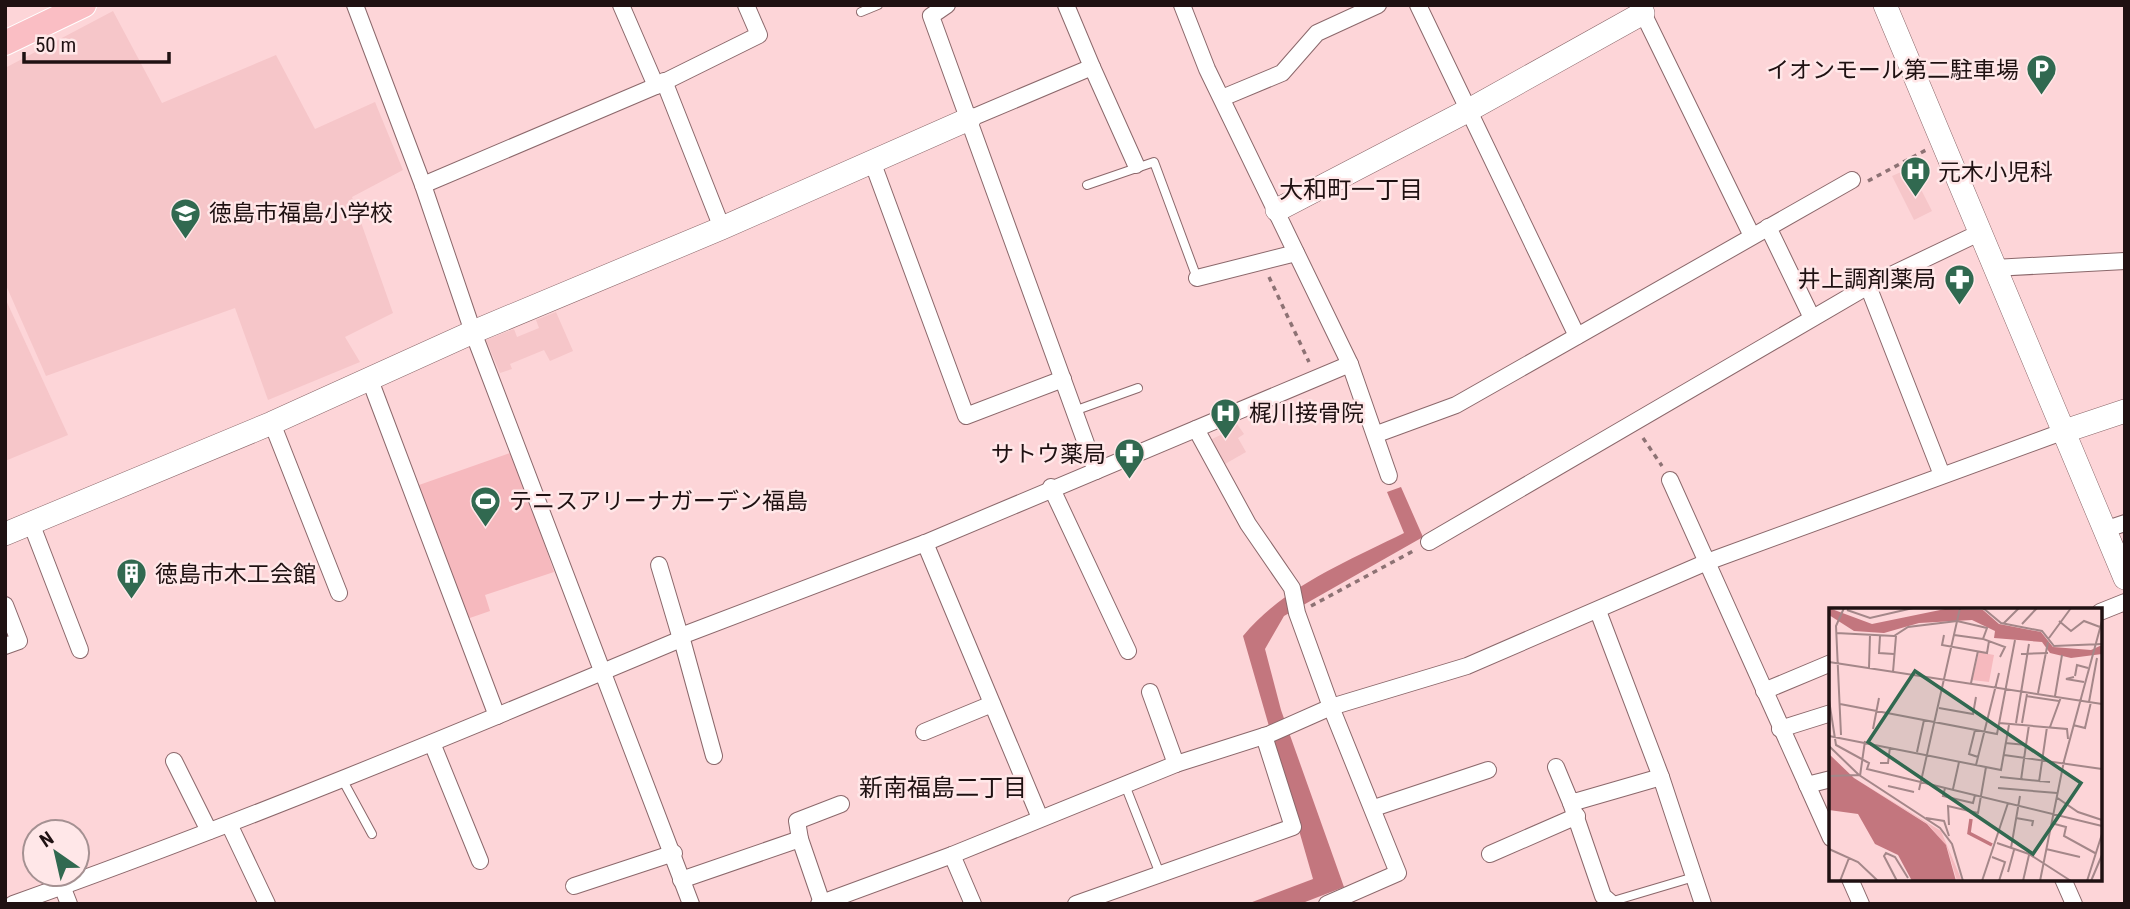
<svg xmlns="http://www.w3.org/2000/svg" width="2130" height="909" viewBox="0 0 2130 909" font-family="'Roboto Condensed','Noto Sans JP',sans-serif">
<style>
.built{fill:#f6c6c9}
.green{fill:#f6b9be}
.water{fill:#c3767e}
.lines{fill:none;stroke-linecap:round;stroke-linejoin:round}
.lane-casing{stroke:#8b686b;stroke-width:10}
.street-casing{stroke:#8b686b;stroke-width:18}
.secondary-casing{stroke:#8b686b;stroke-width:24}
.primary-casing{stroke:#fff;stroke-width:26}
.path{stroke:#8d7274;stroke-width:3.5;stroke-dasharray:5 5;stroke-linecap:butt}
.lane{stroke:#fff;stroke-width:8}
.street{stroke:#fff;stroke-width:16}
.secondary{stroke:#fff;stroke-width:23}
.primary{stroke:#fabec4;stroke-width:24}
.labels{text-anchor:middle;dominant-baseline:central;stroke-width:5;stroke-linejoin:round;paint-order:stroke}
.poi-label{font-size:23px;fill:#1f1112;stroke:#ffe7e8;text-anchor:start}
.neighbourhood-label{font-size:24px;fill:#1f1112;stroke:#ffe7e8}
.inset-river{fill:none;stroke:#c3767e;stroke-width:3.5}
.inset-road{fill:none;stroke:#a48789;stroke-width:2}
.view{fill:#316950;fill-opacity:0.15;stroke:#316950;stroke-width:3.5}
.inset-edge{fill:none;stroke:#1f1112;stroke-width:3.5}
</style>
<rect width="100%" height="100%" fill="#fdd5d8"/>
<g class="built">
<polygon points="113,11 162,103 276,55 315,129 375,102 403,170 352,197 393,313 345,337 360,362 268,400 235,308 46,376 5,283 5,68"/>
<polygon points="1910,168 1932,211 1914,220 1892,176"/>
<polygon points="5,298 68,435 5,461"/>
<polygon points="556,312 573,351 550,361 544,350 510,364 512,369 500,373 486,340 514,329 517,337 539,328 536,320"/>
<polygon points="1235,421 1244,434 1238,438 1246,452 1225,464 1210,440 1229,431 1227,426"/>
</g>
<polygon class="green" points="513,452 554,572 485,595 490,611 464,620 419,485"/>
<path class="water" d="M1401 487 1423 537 1284 616 1265 649 1281 710 1344 887 1300 904H1247L1313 879 1243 636C1283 587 1348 561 1404 533L1387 492Z"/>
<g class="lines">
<defs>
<g id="lane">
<polyline points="861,12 878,5"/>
<polyline points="1087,185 1154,162 1197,278"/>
<polyline points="1074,411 1138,388"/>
<polyline points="342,779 372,834"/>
<polyline points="1125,785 1160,874"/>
<polyline points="1610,902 1694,877"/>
</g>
<g id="street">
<polyline points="355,5 423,185 473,332 691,904"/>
<polyline points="621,5 656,86"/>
<polyline points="947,5 931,16 1096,471"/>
<polyline points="1418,5 1577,336"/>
<polyline points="1639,5 1752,236"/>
<polyline points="1092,67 1136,165"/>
<polyline points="664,81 722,228"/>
<polyline points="1222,98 1282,73 1317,33 1378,5"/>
<polyline points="969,119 1092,67 1066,5"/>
<polyline points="872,161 966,416 1063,379"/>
<polyline points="423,185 656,86 759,35 746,5"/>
<polyline points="1768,227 1812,318"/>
<polyline points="1994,268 2125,261"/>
<polyline points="1197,278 1296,253"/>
<polyline points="1868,286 1942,475"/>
<polyline points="1350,364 1389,476"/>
<polyline points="370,380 497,716"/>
<polyline points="272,423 339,593"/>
<polyline points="1196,429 1248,524 1292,588 1297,613 1331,707 1398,873 1327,904"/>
<polyline points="1377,434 1456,405 1852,180"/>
<polyline points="1670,480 1831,838"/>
<polyline points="1051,487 1128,651"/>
<polyline points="31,523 80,650"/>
<polyline points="2104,530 2125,523"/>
<polyline points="1429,542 1868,286 1979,233"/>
<polyline points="925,543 1040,818"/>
<polyline points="659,565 681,639"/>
<polyline points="5,605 19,641 5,646"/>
<polyline points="1598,611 1661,777 1703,904"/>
<polyline points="2100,612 2125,602"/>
<polyline points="681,636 714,756"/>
<polyline points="1764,691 1831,663"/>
<polyline points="1150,692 1176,764"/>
<polyline points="1780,729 1831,713"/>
<polyline points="924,732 992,704"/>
<polyline points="432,743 480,861"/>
<polyline points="174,761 209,831"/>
<polyline points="1556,767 1571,803 1661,777"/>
<polyline points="1807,785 1831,779"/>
<polyline points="1571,803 1603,896 1610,902"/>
<polyline points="1374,808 1488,770"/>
<polyline points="229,824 267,904"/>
<polyline points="1490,854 1577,816"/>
<polyline points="952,855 973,904"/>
<polyline points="1850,879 1861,904"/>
<polyline points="2063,879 2074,904"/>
<polyline points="681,880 800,839"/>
<polyline points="62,886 69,904"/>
<polyline points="574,886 674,853"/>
<polyline points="822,903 800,839 797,821 841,804"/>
<path d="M13 904C239 824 460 732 681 639V636L925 543 1350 364 1207 69 1182 5"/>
<polyline points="819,904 952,855 1176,764 1270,734 1331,707 1467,666 1707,562 2062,432"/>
<polyline points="1076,904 1293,827 1264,736"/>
</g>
<g id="secondary">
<polyline points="1885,5 2125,578"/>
<polyline points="1277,210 1469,110 1643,13"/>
<polyline points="2062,432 2125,411"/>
<polyline points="5,534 272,423 473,332 722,228 969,119"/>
</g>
<polyline id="primary" points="5,43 84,5"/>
</defs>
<use href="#lane" class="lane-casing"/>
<use href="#street" class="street-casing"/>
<use href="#secondary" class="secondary-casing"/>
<use href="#primary" class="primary-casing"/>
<g class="path">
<polyline points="1868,181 1926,150"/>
<polyline points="1269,277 1309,362"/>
<polyline points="1643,438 1662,466"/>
<polyline points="1311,606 1415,550"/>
</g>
<use href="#lane" class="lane"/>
<use href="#street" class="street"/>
<use href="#secondary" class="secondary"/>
<use href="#primary" class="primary"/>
</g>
<defs>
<symbol id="parking-pin" viewBox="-11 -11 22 30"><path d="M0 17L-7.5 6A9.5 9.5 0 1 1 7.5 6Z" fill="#316950" stroke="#ffe7e8"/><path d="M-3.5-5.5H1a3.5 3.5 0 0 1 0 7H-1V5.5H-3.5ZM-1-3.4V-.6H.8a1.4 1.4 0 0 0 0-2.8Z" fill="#fff"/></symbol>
<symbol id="hospital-pin" viewBox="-11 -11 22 30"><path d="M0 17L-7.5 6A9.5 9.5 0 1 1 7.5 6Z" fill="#316950" stroke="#ffe7e8"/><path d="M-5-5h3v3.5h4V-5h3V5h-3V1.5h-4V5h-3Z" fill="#fff"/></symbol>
<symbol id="school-pin" viewBox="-11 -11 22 30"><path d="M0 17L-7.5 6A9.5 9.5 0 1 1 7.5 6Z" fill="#316950" stroke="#ffe7e8"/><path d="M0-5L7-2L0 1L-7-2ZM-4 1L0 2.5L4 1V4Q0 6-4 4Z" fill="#fff"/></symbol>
<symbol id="pharmacy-pin" viewBox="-11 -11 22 30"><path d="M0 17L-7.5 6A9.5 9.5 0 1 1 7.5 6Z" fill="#316950" stroke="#ffe7e8"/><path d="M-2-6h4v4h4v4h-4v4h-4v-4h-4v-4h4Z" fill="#fff"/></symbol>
<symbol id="stadium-pin" viewBox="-11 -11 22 30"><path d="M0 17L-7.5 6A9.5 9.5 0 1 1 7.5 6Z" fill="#316950" stroke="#ffe7e8"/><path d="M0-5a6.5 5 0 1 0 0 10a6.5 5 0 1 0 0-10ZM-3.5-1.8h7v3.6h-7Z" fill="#fff"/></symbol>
<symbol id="building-pin" viewBox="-11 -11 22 30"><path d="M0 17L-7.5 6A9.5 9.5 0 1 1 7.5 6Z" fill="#316950" stroke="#ffe7e8"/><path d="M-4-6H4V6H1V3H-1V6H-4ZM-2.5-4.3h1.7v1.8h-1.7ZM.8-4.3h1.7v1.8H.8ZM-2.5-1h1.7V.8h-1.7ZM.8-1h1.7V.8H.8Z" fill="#fff"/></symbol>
</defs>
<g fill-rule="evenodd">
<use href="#parking-pin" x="2024" y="52" width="35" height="47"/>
<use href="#hospital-pin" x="1898" y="154" width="35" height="47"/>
<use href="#school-pin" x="168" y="196" width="35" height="47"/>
<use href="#pharmacy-pin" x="1942" y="262" width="35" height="47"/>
<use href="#hospital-pin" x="1208" y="396" width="35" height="47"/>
<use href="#pharmacy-pin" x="1112" y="436" width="35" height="47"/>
<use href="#stadium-pin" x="468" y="484" width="35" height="47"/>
<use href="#building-pin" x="114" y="556" width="35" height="47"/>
</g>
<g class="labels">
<g class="poi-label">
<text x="2019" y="70" text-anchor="end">イオンモール第二駐車場</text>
<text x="1938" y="172">元木小児科</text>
<text x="209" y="213">徳島市福島小学校</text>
<text x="1936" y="279" text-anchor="end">井上調剤薬局</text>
<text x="1249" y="413">梶川接骨院</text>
<text x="1106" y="454" text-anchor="end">サトウ薬局</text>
<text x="509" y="501">テニスアリーナガーデン福島</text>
<text x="155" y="574">徳島市木工会館</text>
</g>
<g class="neighbourhood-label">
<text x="1351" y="190">大和町一丁目</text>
<text x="943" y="788">新南福島二丁目</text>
</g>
</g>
<g transform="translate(1829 608)">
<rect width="273" height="273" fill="#fdd5d8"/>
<path d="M150 44 165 47 160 74 143 72ZM27 171 112 223 133 273H128L118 239 99 216Z" fill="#f6b9be"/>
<path d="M0 0 43 16 116 1 154 2 170 16 212 24 224 39 262 42 273 37V46L242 50 221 45 213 34 165 30 166 23 143 12 90 15 55 25 25 23 0 7ZM0 146 25 170 98 216 117 237 127 273H83L69 247 46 236 29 206 0 202Z" fill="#c3767e"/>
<path class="inset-river" d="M142 211 140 225 163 237"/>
<path class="inset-road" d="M154 0 172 15 213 23 225 38 273 36M18 2 41 10 84 0M128 13 158 20 154 31 176 39 171 49M230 13 242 23 255 13 271 19M174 16 190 0M193 16 208 0M7 25 65 28 79 19 128 13M115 27 113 37 158 45 160 33M125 27 154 31M51 28 50 45 65 46M220 30 242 0M192 46 219 45M0 54 273 96M40 60 41 27M64 64 67 28M246 68 248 57 259 60M245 69 237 71 255 74M142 75 149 43M209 85 219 34M197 88 230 93M226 88 233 47M0 92 7 137 40 155 38 161 273 218M260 94 268 50M11 96 168 126 186 32M110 100 144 106 147 89M170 115 238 121 239 131M187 115 200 36M193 115 198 86M244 117 256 120 262 94M221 119 232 89M44 121 50 90M146 122 140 146 149 149M12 127 7 18 15 0M0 128 172 162 180 117M176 135 197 137 200 117M0 138 30 167M88 144 95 112M175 147 273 161M51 155H59L61 139M147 157 170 65M0 168 30 167 111 220 123 236 134 273M31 168 36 133M171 169 221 174M192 172 197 137M210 174 218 119M59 178 85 184M116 180 114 188 144 195 146 187M169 180 228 185M124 181 130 154M90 182 131 0M227 189 249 204 273 212M97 210 115 213 120 228M187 210 204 213 203 218M222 215 237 219 235 228 266 245M120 217 119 198 149 205 157 159M168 235 200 246 242 273M182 240 191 188M0 241 29 254 49 273M217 241 251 249M163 249 176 254 170 273M179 264 185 242M11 273 20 250M68 273 55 248 57 245 66 249 79 270M153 273 179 195M194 273 200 247M211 273 235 153 273 13M258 273 273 226M262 273 273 247"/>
<path class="view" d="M86 63 252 175 204 246 39 134Z"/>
<rect width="273" height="273" class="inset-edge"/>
</g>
<rect width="2130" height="909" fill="none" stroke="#1f1112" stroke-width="14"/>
<g transform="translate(56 853) rotate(326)"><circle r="33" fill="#ffe7e8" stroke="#a59192" stroke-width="2"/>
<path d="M0-5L12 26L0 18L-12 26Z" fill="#316950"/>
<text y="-10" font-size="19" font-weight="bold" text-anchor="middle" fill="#1f1112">N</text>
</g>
<path d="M24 52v10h145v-10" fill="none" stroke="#1f1112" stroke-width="3.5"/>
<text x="35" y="52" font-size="21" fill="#1f1112" stroke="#ffe7e8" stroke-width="5" paint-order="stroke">50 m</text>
</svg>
